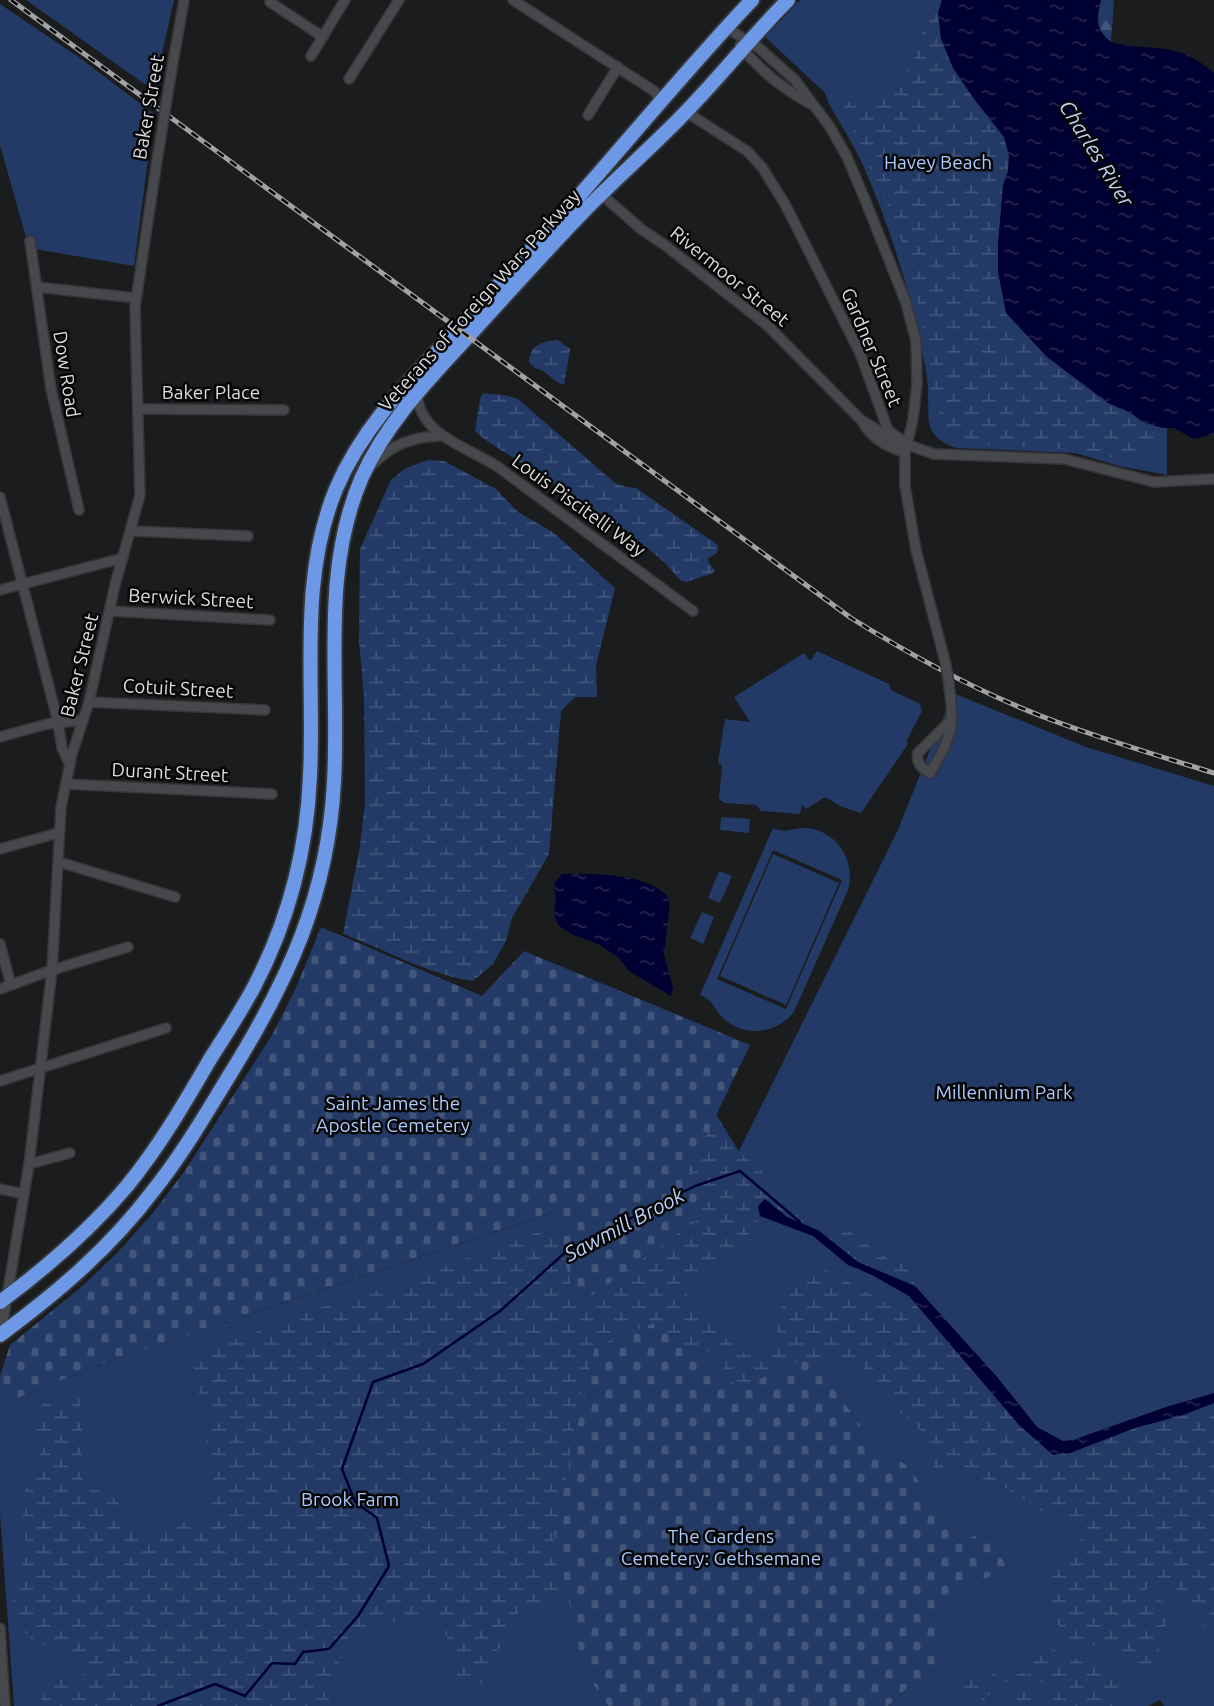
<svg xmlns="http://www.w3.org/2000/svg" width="1214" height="1706" viewBox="0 0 1214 1706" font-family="Ubuntu,sans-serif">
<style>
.green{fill:#223a65;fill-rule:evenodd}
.forest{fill:url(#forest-firs)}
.wetland{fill:url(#wetland-marsh)}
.cemetery{fill:url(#cemetery-stones)}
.water{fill:url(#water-ripples)}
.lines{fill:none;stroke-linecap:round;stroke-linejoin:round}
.stream{stroke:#000032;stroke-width:2.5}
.minor-casing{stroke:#353637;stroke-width:12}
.highway-casing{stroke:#353637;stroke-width:18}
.minor{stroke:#47484b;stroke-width:9}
.highway{stroke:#6c98e5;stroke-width:14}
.rail-casing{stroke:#a0a2a4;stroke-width:5}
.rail{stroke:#060607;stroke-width:2.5;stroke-dasharray:8;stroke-linecap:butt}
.minor-bridge-casing{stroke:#353637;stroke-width:12;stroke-linecap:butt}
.minor-bridge{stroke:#47484b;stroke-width:9}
.labels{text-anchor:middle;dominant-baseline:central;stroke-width:5;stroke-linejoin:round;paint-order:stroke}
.street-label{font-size:19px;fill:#dcdddf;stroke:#060607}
.park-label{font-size:19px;fill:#abcaff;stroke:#060607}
.water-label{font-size:21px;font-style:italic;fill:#bdd2f6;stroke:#060607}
</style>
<defs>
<pattern id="forest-firs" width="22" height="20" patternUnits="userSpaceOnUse" patternTransform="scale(1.75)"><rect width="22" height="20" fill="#223a65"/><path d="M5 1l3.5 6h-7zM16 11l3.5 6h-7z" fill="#42567b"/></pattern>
<pattern id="wetland-marsh" width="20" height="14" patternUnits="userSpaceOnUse" patternTransform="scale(1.75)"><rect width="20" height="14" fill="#223a65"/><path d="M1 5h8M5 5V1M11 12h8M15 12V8" fill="none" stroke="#42567b"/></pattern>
<pattern id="cemetery-stones" width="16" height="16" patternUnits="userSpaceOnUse" patternTransform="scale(1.75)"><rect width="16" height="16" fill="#223a65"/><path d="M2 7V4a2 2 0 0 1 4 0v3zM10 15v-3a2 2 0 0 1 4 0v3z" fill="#42567b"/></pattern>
<pattern id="water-ripples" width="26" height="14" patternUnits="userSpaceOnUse" patternTransform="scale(1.75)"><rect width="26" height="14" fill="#000032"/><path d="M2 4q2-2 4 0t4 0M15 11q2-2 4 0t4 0" fill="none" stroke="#25254f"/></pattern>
</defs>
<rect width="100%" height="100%" fill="#1a1c1e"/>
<g class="green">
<polygon points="26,0 174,0 163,49 157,93"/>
<path d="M800 0H940L1167 426V475L1119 466 1075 453 956 448C924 436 929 423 928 394 928 381 926 369 923 356 910 291 889 224 862 163 852 142 839 122 828 102L825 93 762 34 770 32Z"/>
<polygon points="0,4 80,58 154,114 134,266 29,248 0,145"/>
<polygon points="817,651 889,684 891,690 920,704 922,711 907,740 908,744 861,813 842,807 825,797 806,809 802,804 800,814 761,811 756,805 724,803 719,798 722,766 718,762 725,719 750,722 734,697 804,653 810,661"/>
<polygon points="943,689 1086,747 1214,786 1214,1706 1164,1706 1160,1700 1148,1706 888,1706 907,1688 935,1680 935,1623 960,1585 1009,1571 987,1531 957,1542 909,1466 878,1449 828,1381 584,1671 608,1706 14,1706 0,1514 0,1405 104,1363 554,1212 576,1306 729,1171 897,832 947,708"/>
<polygon points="721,817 750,819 749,833 720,830"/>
<path d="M773 828C787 834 791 828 805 828 837 830 856 860 848 890L794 1012C776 1034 744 1038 723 1018 713 1008 715 1001 700 995ZM773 850 842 880 786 1009 717 979Z"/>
<polygon points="773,854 839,883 786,1005 720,976"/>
<polygon points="719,871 732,876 720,903 708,898"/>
<polygon points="702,912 714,917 703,944 690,938"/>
</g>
<path class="forest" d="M1101 0H1114L1111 42C1095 30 1097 17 1101 0Z"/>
<g class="wetland">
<path d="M928 0H942L938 13C950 41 959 71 973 97 984 118 1006 129 1009 155 1011 166 1005 176 1003 186 998 213 997 244 998 271 999 284 1000 302 1006 313 1027 352 1121 417 1163 428L1143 453 1134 459 1108 457 1075 450 957 443 946 440 941 431 938 404 929 384 931 349 921 321 916 291 895 219 875 182 843 104 879 93 885 95 912 64 921 42Z"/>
<path d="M558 340 570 349 564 385C553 382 547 370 535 368L529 362C531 343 542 342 558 340Z"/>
<path d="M483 393C496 395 506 394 518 399L615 483 626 487 636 488 718 545 717 553 708 558 709 564 715 570 713 573 687 582 681 581 664 562 627 531 484 439 475 431 480 399Z"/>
<path d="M428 460 444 461 496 489 518 512 554 533 615 588 596 666 597 697H575L561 711 549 854 512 918 506 941 493 964 473 981C427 974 386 950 343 934L360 846 365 803 364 697 359 639 360 549 391 480 406 468Z"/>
<path d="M710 1104 739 1152 760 1168 778 1198 806 1210 816 1220 837 1225 850 1232 888 1259H901L913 1266 915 1286 858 1262 818 1230 787 1217 765 1199 757 1211 760 1216 743 1242 723 1257 709 1263 698 1270 687 1293 686 1301 689 1308 742 1352 760 1360C784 1352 774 1338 778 1319 780 1311 783 1300 787 1293 792 1284 803 1285 811 1280 815 1277 817 1271 821 1267L899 1310 903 1308 909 1296 1019 1425 1070 1453C1116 1430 1166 1421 1214 1403V1637L1205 1632C1205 1601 1175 1589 1153 1574L1148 1575 1146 1593 1167 1604C1166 1628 1164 1647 1149 1666L1142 1667 1095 1646 1076 1645 1058 1624 1045 1581C1051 1569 1059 1568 1067 1561 1075 1554 1078 1542 1082 1533L1052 1518 1021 1497 998 1484 975 1476 937 1469 931 1464 927 1458 921 1431 908 1418 894 1409 874 1375 861 1367 849 1362 801 1361 738 1390 730 1383 725 1374 719 1352 715 1350 591 1365C573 1405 572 1449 565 1491 562 1505 555 1526 554 1538 554 1558 561 1577 558 1597 531 1605 507 1609 506 1643L488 1657V1667L481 1684 471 1687 460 1684C449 1666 452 1632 436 1618 421 1605 394 1624 379 1628 368 1631 358 1630 349 1639 338 1652 336 1688 326 1706H38L47 1687 60 1674 82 1679 85 1673 82 1665 69 1652 34 1642 15 1622 12 1606 26 1546 22 1509 25 1490 41 1457C37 1446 29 1432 33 1419 38 1400 62 1392 79 1398L82 1426 83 1486C107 1493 124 1496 125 1525L136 1530H154L174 1527 186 1521 208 1523 211 1521 214 1484 206 1440 209 1418 187 1363 191 1356 343 1299 387 1288 564 1222Z"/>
<path d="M1049 1648 1116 1675 1123 1688 1122 1706H1056L1047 1683C1040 1681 1029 1679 1026 1672 1022 1658 1039 1649 1049 1648Z"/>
<path d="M1014 1667 1029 1677 1030 1696 1037 1706H1009V1702L1019 1686 1013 1681C1000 1681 990 1692 983 1702 970 1704 964 1695 961 1682L963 1677 980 1682 1001 1669Z"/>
</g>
<g class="cemetery">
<polygon points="321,927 482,996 524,951 750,1045 691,1167 703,1216 576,1306 553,1212 104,1363 0,1405 0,1376 10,1345 79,1289 117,1253 152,1214 184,1172 272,1035 295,990"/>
<polygon points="654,1323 740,1388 805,1359 828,1381 878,1449 909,1466 957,1542 987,1531 1009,1571 960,1586 936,1623 935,1681 907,1688 888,1706 608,1706 584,1671 554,1533 595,1347"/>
</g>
<g class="water">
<path d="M942 0H1101C1096 17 1095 30 1111 42 1155 53 1175 39 1214 73V434L1194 439 1174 428H1163L1144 423 1131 413 1108 403 1047 357 1006 313 998 272V244L1003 185 1008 171 1009 156 1004 137 974 99 953 68 941 39 938 13Z"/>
<path d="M562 874C592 874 652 872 670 900L664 955 673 988 671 996 629 971 618 957 598 944 571 934 558 925 554 913 556 901 554 884Z"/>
<polygon points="765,1199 787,1217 818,1230 858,1262 915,1286 998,1378 1037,1427 1063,1441 1073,1440 1166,1407 1214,1393 1214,1403 1183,1415 1135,1428 1070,1453 1053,1455 1019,1425 909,1296 872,1275 848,1265 813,1236 760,1216 758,1206"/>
</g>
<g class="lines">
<polyline class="stream" points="158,1706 215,1684 245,1696 272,1663 295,1664 303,1652 329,1649 358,1616 389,1566 377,1518 355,1502 342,1469 373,1382 423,1364 500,1311 569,1249 695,1186 740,1171 800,1222"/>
<defs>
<g id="minor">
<polyline points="513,0 654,91 661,100"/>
<polyline points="270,2 323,37"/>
<polyline points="727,28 759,48 795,80 830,127 847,157 866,202 906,303 916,341 917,384 913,419 905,453 905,486 916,550 946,665"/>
<path d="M740 45C758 69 782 88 809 103"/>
<polyline points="311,56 345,0"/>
<polyline points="172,68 184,0"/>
<polyline points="349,79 399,0"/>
<polyline points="686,112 747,151 762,167 786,206 860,353 888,430 907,444"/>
<polyline points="588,115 618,67"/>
<path d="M601 194 641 229 666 246 768 326 862 421C871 439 887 446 905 453"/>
<polyline points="30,241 51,389 79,510"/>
<polyline points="37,287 136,298"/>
<path d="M417 394C420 436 468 447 498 467L693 611"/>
<polyline points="138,409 284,410"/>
<polyline points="863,421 894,440 934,454 1064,459 1154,482 1214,479"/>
<path d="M373 464C393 444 412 437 440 436"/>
<polyline points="0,497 58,722 62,748 70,765"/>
<polyline points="131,531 248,536"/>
<polyline points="0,590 123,558"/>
<polyline points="110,611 270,620"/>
<path d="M949 685C955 727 952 737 930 773 921 768 916 763 918 753L951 720"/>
<polyline points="89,702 265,710"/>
<polyline points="0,737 47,724 83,720"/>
<polyline points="66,784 272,794"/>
<polyline points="0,849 58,833"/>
<polyline points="59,862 175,897"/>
<polyline points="0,944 11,985"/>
<polyline points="0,989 52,970 128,947"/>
<polyline points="0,1081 166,1028"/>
<polyline points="29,1164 70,1153"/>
<polyline points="0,1189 24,1194"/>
<polyline points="1,1333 29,1164 52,970 61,807 72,754 89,702 115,585 140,495 135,307 158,154"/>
<polyline points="0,1628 5,1706"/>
</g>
<g id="highway">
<path d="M0 1302C46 1268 90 1230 127 1186 159 1147 184 1104 209 1061 224 1037 240 1013 254 987 288 922 307 850 310 776 315 680 298 581 336 489 360 432 401 389 443 345 475 310 507 276 539 241 611 162 678 78 752 0"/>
<path d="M0 1335C57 1293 110 1248 153 1191 182 1155 205 1115 229 1076 288 981 328 896 334 782 340 680 320 573 362 477 388 419 433 375 475 329 512 289 547 249 585 210 616 179 648 150 678 120 717 81 750 38 788 0"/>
</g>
</defs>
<use href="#minor" class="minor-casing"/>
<use href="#highway" class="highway-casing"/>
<use href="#minor" class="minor"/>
<use href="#highway" class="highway"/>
<defs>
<path id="rail" d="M11 0 851 618C912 656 975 690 1041 716 1098 738 1156 755 1214 773"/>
</defs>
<use href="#rail" class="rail-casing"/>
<use href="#rail" class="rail"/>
<defs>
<g id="minor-bridge">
<polyline points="158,154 172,68"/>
<polyline points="946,665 949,685"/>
</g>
</defs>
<use href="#minor-bridge" class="minor-bridge-casing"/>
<use href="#minor-bridge" class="minor-bridge"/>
</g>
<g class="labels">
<g class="street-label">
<text transform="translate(148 107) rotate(-80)">Baker Street</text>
<text transform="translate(730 276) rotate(39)">Rivermoor Street</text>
<text transform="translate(479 300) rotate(-48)">Veterans of Foreign Wars Parkway</text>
<text transform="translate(872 347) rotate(67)">Gardner Street</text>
<text transform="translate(67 374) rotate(81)">Dow Road</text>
<text x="211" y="392">Baker Place</text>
<text transform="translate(579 505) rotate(36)">Louis Piscitelli Way</text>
<text transform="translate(191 598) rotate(3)">Berwick Street</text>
<text transform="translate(79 665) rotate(-76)">Baker Street</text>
<text transform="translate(178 688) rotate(3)">Cotuit Street</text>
<text transform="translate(170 772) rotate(3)">Durant Street</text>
</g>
<g class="park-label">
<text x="938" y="162">Havey Beach</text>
<text x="1004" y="1092">Millennium Park</text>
<text x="393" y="1103">Saint James the<tspan x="393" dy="22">Apostle Cemetery</tspan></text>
<text x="350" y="1499">Brook Farm</text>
<text x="721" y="1536">The Gardens<tspan x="721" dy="22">Cemetery: Gethsemane</tspan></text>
</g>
<g class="water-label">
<text transform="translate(1097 153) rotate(58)">Charles River</text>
<text transform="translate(624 1224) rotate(-28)">Sawmill Brook</text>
</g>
</g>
</svg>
